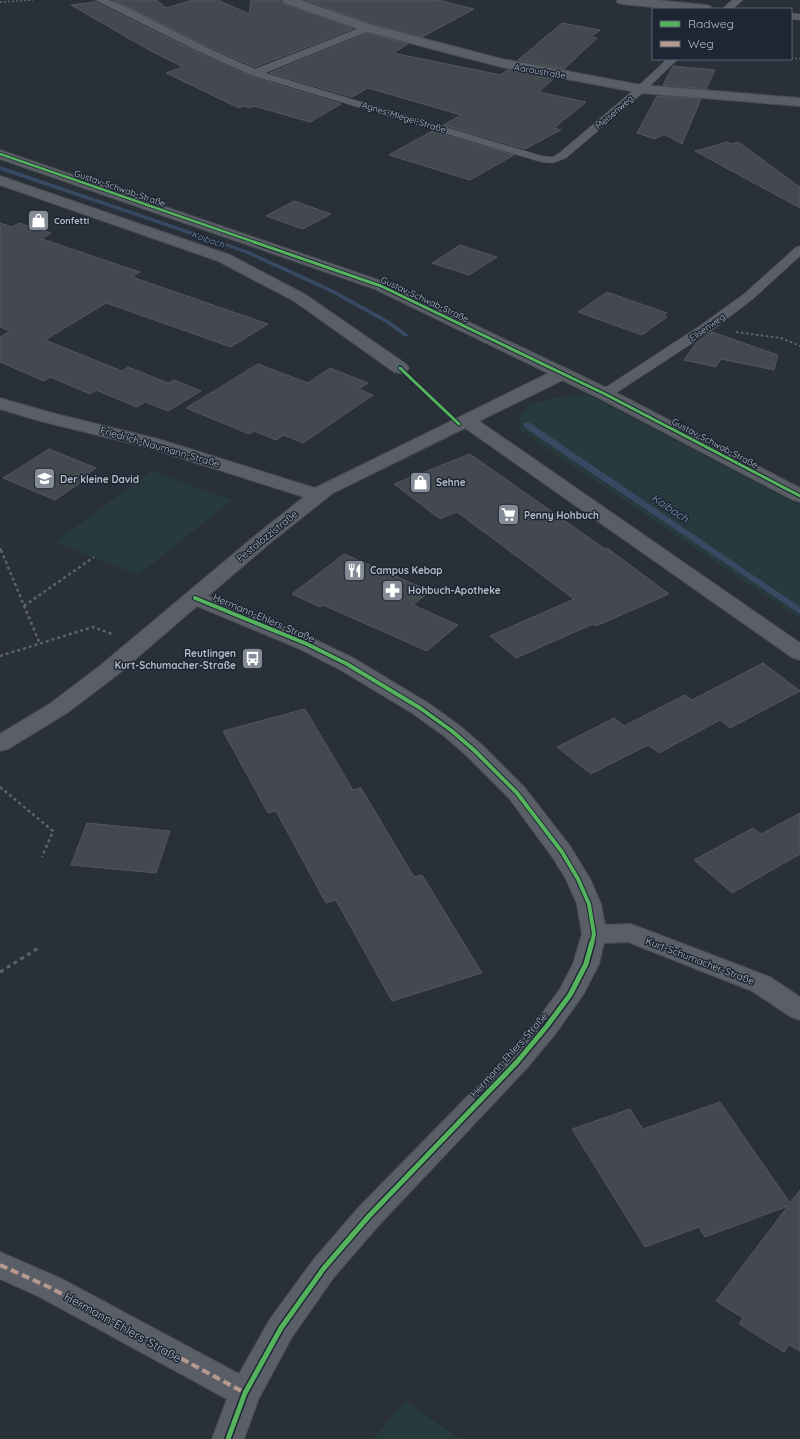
<svg xmlns="http://www.w3.org/2000/svg" width="800" height="1439" viewBox="0 0 800 1439" font-family="Quicksand,sans-serif">
<style>
.green{fill:#273a3e}
.lines{fill:none;stroke-linecap:round;stroke-linejoin:round}
.stream{fill:#384963;fill-rule:evenodd}
.building{fill:#444950;stroke:#52575f}
.lane-casing{stroke:#484c53;stroke-width:1}
.street-casing{stroke:#484c53;stroke-width:2}
.secondary-casing{stroke:#484c53;stroke-width:2}
.path-far3{stroke:#5d636a;stroke-width:1.5;stroke-dasharray:2 2;stroke-linecap:butt}
.path-far2{stroke:#5d636a;stroke-width:2;stroke-dasharray:2.5 2.5;stroke-linecap:butt}
.path-far1{stroke:#5d636a;stroke-width:2.5;stroke-dasharray:3 3;stroke-linecap:butt}
.path{stroke:#5d636a;stroke-width:3;stroke-dasharray:4 4;stroke-linecap:butt}
.lane{fill:#5a5e66;fill-rule:evenodd}
.street{fill:#5a5e66;fill-rule:evenodd}
.secondary{fill:#595d64;fill-rule:evenodd}
.quiet{stroke:#b69a8f;stroke-width:4;stroke-dasharray:8 4;stroke-linecap:butt}
.cycleway-far3-casing{stroke:#1d2633;stroke-width:4}
.cycleway-far2-casing{stroke:#1d2633;stroke-width:5}
.cycleway-far1-casing{stroke:#1d2633;stroke-width:6}
.cycleway-casing{stroke:#1d2633;stroke-width:8}
.cycleway-far3{stroke:#56b35d;stroke-width:2.5}
.cycleway-far2{stroke:#56b35d;stroke-width:3}
.cycleway-far1{stroke:#56b35d;stroke-width:4}
.cycleway{stroke:#56b35d;stroke-width:5}
.labels{text-anchor:middle;dominant-baseline:central;stroke-width:3;stroke-linejoin:round;paint-order:stroke}
.far-street-label{font-size:9px;fill:#b4bcc9;stroke:#1d2633}
.far-poi-label{font-size:9px;font-weight:bold;fill:#b4bcc9;stroke:#1d2633;text-anchor:start}
.far-water-label{font-size:9px;font-style:italic;fill:#7c92b1;stroke:#1d2633}
.street-label{font-size:10px;fill:#b4bcc9;stroke:#1d2633}
.poi-label{font-size:10px;font-weight:bold;fill:#b4bcc9;stroke:#1d2633;text-anchor:start}
.water-label{font-size:11px;font-style:italic;fill:#7c92b1;stroke:#1d2633}
.near-street-label{font-size:12px;fill:#b4bcc9;stroke:#1d2633}
</style>
<rect width="100%" height="100%" fill="#2a3038"/>
<g class="green">
<polygon points="588,395 800,506 800,619 520,430 520,415 530,404 558,397"/>
<polygon points="152,471 232,500 138,575 55,542"/>
<polygon points="406,1401 460,1439 373,1439"/>
</g>
<g class="lines">
<g class="stream">
<polygon points="0,166 249,251 334,290 390,321 409,335 406,337 404,336 386,323 330,292 245,253 0,170"/>
<polygon points="524,423 530,423 800,607 800,614 524,427"/>
</g>
</g>
<g class="building">
<polygon points="113,0 157,0 166,8 193,0 218,0 249,14 251,0 281,0 284,4 353,29 255,67 211,48"/>
<polygon points="305,0 438,0 474,9 422,37 372,24"/>
<polygon points="95,2 201,54 250,76 341,104 310,122 254,106 249,108 245,106 239,108 166,73 183,67 149,50 71,5"/>
<polygon points="562,23 600,30 591,37 597,38 564,69 518,60"/>
<polygon points="367,33 408,44 393,53 501,75 507,70 554,78 539,92 586,102 554,128 561,130 525,149 443,125 461,115 368,88 352,97 270,73"/>
<polygon points="673,66 715,70 706,89 663,85"/>
<polygon points="657,96 701,99 682,144 664,134 655,139 637,133"/>
<polygon points="432,131 514,155 470,180 389,155"/>
<polygon points="727,142 731,144 738,142 800,187 800,208 695,151"/>
<polygon points="294,201 331,214 303,229 266,216"/>
<polygon points="0,223 12,227 19,223 51,233 42,239 140,272 132,277 268,324 231,347 106,303 45,340 122,371 128,367 168,383 174,380 201,391 168,411 145,402 137,407 96,390 90,394 50,377 44,381 0,362 0,337 10,331 0,327"/>
<polygon points="460,245 497,257 469,275 432,263"/>
<polygon points="607,292 667,313 664,315 667,317 642,335 578,312"/>
<polygon points="712,332 778,355 774,370 721,359 716,367 684,360 696,343"/>
<polygon points="258,364 308,383 330,368 368,383 359,389 373,395 303,443 284,435 276,440 254,431 249,434 186,408"/>
<polygon points="49,449 96,468 82,478 86,479 55,500 3,478"/>
<polygon points="470,454 605,549 607,548 669,594 596,626 593,624 516,658 490,636 574,599 457,512 440,519 394,484"/>
<polygon points="344,554 430,591 413,605 458,625 427,651 323,605 320,607 292,594"/>
<polygon points="763,663 800,691 730,728 720,720 659,753 648,745 591,774 557,747 614,718 624,726 685,695 692,700"/>
<polygon points="305,709 353,790 361,788 414,877 422,875 482,973 392,1001 336,900 326,903 276,811 268,813 223,731"/>
<polygon points="800,813 800,854 732,893 694,860 753,828 761,834"/>
<polygon points="87,823 170,831 156,873 71,865"/>
<polygon points="720,1102 790,1203 800,1190 800,1351 789,1345 784,1352 739,1324 743,1318 716,1301 788,1206 705,1237 699,1227 645,1247 572,1129 630,1109 643,1129"/>
</g>
<g class="lines">
<defs>
<g id="lane">
<polygon points="95,0 109,0 122,5 210,49 255,69 365,26 371,26 373,28 371,30 265,73 542,156 552,157 558,154 637,87 667,59 678,59 645,91 566,158 553,163 541,162 251,75 202,53"/>
<polygon points="732,0 743,0 733,9 722,9"/>
<polygon points="791,13 800,14 800,20 791,19"/>
<polygon points="800,246 800,256 753,299 711,331 610,397 600,397 598,394 600,391 701,325 745,293 796,247"/>
</g>
<g id="street">
<polygon points="282,0 300,0 372,25 502,59 641,85 800,98 800,106 641,93 501,67 364,31 284,3"/>
<polygon points="616,0 656,0 706,5 710,6 712,9 672,9 622,4 618,3"/>
<polygon points="0,176 230,255 306,295 406,364 409,368 406,372 400,373 394,372 294,301 218,261 0,185"/>
<polygon points="561,369 567,370 570,374 567,378 479,421 800,643 800,660 793,658 465,428 333,493 270,543 208,596 314,639 355,659 428,703 460,726 482,745 525,788 570,846 590,879 601,904 605,925 630,924 639,927 770,977 800,997 800,1020 791,1017 752,991 628,942 604,943 599,964 583,995 556,1033 526,1069 379,1225 334,1277 292,1337 259,1398 244,1439 212,1439 227,1399 40,1297 0,1279 0,1252 62,1279 239,1374 270,1319 314,1259 359,1207 508,1055 538,1019 560,989 573,964 582,934 577,904 566,879 553,858 509,798 466,755 444,736 412,713 339,669 300,649 197,606 117,675 67,713 8,749 0,751 0,734 51,703 101,665 256,535 304,497 146,447 40,421 0,409 0,398 52,413 158,439 315,488 555,370"/>
</g>
<polygon id="secondary" points="0,150 387,283 611,390 800,488 800,502 793,500 599,398 375,289 0,159"/>
</defs>
<use href="#lane" class="lane-casing"/>
<use href="#street" class="street-casing"/>
<use href="#secondary" class="secondary-casing"/>
<g class="path-far3">
<polyline points="0,2 33,0"/>
<polyline points="791,58 800,59"/>
</g>
<g class="path-far2">
<polyline points="736,332 781,338 800,346"/>
<polyline points="0,548 1,551"/>
</g>
<g class="path-far1">
<polyline points="1,550 40,644"/>
<polyline points="24,606 94,557"/>
<polyline points="0,656 93,627 112,634"/>
<polyline points="0,787 53,831 42,857"/>
</g>
<polyline class="path" points="0,972 40,947"/>
<use href="#lane" class="lane"/>
<use href="#street" class="street"/>
<use href="#secondary" class="secondary"/>
<polyline class="quiet" points="0,1265 51,1288 245,1393"/>
<defs>
<polyline id="cycleway-far3" points="0,154 257,243"/>
<g id="cycleway-far2">
<polyline points="254,242 381,286 605,394 800,496"/>
<polyline points="400,368 459,424"/>
</g>
<polyline id="cycleway-far1" points="195,598 307,644 347,664 420,708 452,731 474,750 517,793 562,852 578,879 589,904 594,934 592,943"/>
<polyline id="cycleway" points="228,1439 245,1393 281,1328 324,1268 369,1216 517,1062 547,1026 570,995 586,964 592,942"/>
</defs>
<use href="#cycleway-far3" class="cycleway-far3-casing"/>
<use href="#cycleway-far2" class="cycleway-far2-casing"/>
<use href="#cycleway-far1" class="cycleway-far1-casing"/>
<use href="#cycleway" class="cycleway-casing"/>
<use href="#cycleway-far3" class="cycleway-far3"/>
<use href="#cycleway-far2" class="cycleway-far2"/>
<use href="#cycleway-far1" class="cycleway-far1"/>
<use href="#cycleway" class="cycleway"/>
</g>
<defs>
<symbol id="shop-square" viewBox="-11 -11 22 22"><rect x="-9" y="-9" width="18" height="18" rx="4" fill="#848b96" stroke="#1d2633"/><path d="M-5-2.5h2.3a2.7 3.5 0 0 1 5.4 0H5L5.5 6h-11ZM-1.5-2.5h3a1.5 2.3 0 0 0-3 0Z" fill="#fff"/></symbol>
<symbol id="school-square" viewBox="-11 -11 22 22"><rect x="-9" y="-9" width="18" height="18" rx="4" fill="#848b96" stroke="#1d2633"/><path d="M0-5L7-2L0 1L-7-2ZM-4 1L0 2.5L4 1V4Q0 6-4 4Z" fill="#fff"/></symbol>
<symbol id="supermarket-square" viewBox="-11 -11 22 22"><rect x="-9" y="-9" width="18" height="18" rx="4" fill="#848b96" stroke="#1d2633"/><path d="M-6-5.5h2.5l.6 2H6L4.5 2H-2.5L-4.4-4H-6ZM-1.5 3.2a1.3 1.3 0 1 0 .1 0ZM3 3.2a1.3 1.3 0 1 0 .1 0Z" fill="#fff"/></symbol>
<symbol id="restaurant-square" viewBox="-11 -11 22 22"><rect x="-9" y="-9" width="18" height="18" rx="4" fill="#848b96" stroke="#1d2633"/><path d="M-5-6h1v4h1v-4h1v4h1v-4h1v5L-1.5 .5V6h-2V.5L-5-1ZM5-6V6H3V1.5H1.5Q1.5-4 5-6Z" fill="#fff"/></symbol>
<symbol id="pharmacy-square" viewBox="-11 -11 22 22"><rect x="-9" y="-9" width="18" height="18" rx="4" fill="#848b96" stroke="#1d2633"/><path d="M-2-6h4v4h4v4h-4v4h-4v-4h-4v-4h4Z" fill="#fff"/></symbol>
<symbol id="bus-square" viewBox="-11 -11 22 22"><rect x="-9" y="-9" width="18" height="18" rx="4" fill="#848b96" stroke="#1d2633"/><path d="M-5-6H5V4H4V6H2V4H-2V6H-4V4H-5ZM-3.5-4V0h7V-4ZM-3.5 1.2v1.5H-2V1.2ZM2 1.2v1.5H3.5V1.2Z" fill="#fff"/></symbol>
</defs>
<g fill-rule="evenodd">
<use href="#shop-square" x="26" y="208" width="25" height="25"/>
<use href="#school-square" x="32" y="466" width="25" height="25"/>
<use href="#shop-square" x="408" y="470" width="25" height="25"/>
<use href="#supermarket-square" x="496" y="502" width="25" height="25"/>
<use href="#restaurant-square" x="342" y="558" width="25" height="25"/>
<use href="#pharmacy-square" x="380" y="578" width="25" height="25"/>
<use href="#bus-square" x="240" y="646" width="25" height="25"/>
</g>
<g class="labels">
<g class="far-street-label">
<text transform="translate(540 71) rotate(10)">Aaraustraße</text>
<text transform="translate(614 112) rotate(-41)">Meisenweg</text>
<text transform="translate(404 117) rotate(17)">Agnes-Miegel-Straße</text>
<text transform="translate(120 188) rotate(19)">Gustav-Schwab-Straße</text>
<text transform="translate(425 299) rotate(25)">Gustav-Schwab-Straße</text>
<text transform="translate(707 327) rotate(-35)">Elisenweg</text>
<text transform="translate(715 443) rotate(28)">Gustav-Schwab-Straße</text>
</g>
<g class="far-poi-label">
<text x="54" y="220">Confetti</text>
</g>
<g class="far-water-label">
<text transform="translate(208 239) rotate(19)">Kaibach</text>
</g>
<g class="street-label">
<text transform="translate(160 447) rotate(16)">Friedrich-Naumann-Straße</text>
<text transform="translate(267 536) rotate(-39)">Pestalozzistraße</text>
<text transform="translate(264 618) rotate(23)">Hermann-Ehlers-Straße</text>
<text transform="translate(700 961) rotate(21)">Kurt-Schumacher-Straße</text>
<text transform="translate(509 1055) rotate(-48)">Hermann-Ehlers-Straße</text>
</g>
<g class="poi-label">
<text x="60" y="479">Der kleine David</text>
<text x="436" y="482">Sehne</text>
<text x="524" y="515">Penny Hohbuch</text>
<text x="370" y="570">Campus Kebap</text>
<text x="408" y="590">Hohbuch-Apotheke</text>
<text x="236" y="653" text-anchor="end">Reutlingen<tspan x="236" dy="12">Kurt-Schumacher-Straße</tspan></text>
</g>
<g class="water-label">
<text transform="translate(670 508) rotate(34)">Kaibach</text>
</g>
<g class="near-street-label">
<text transform="translate(123 1327) rotate(29)">Hermann-Ehlers-Straße</text>
</g>
</g>
<rect x="652" y="8" width="140" height="52" fill="#1d2633" stroke="#59626f"/>
<rect x="660" y="21" width="20" height="6" fill="#56b35d" stroke="#59626f"/>
<text x="688" y="28" font-size="12" fill="#b4bcc9">Radweg</text>
<rect x="660" y="41" width="20" height="6" fill="#b69a8f" stroke="#59626f"/>
<text x="688" y="48" font-size="12" fill="#b4bcc9">Weg</text>
</svg>
